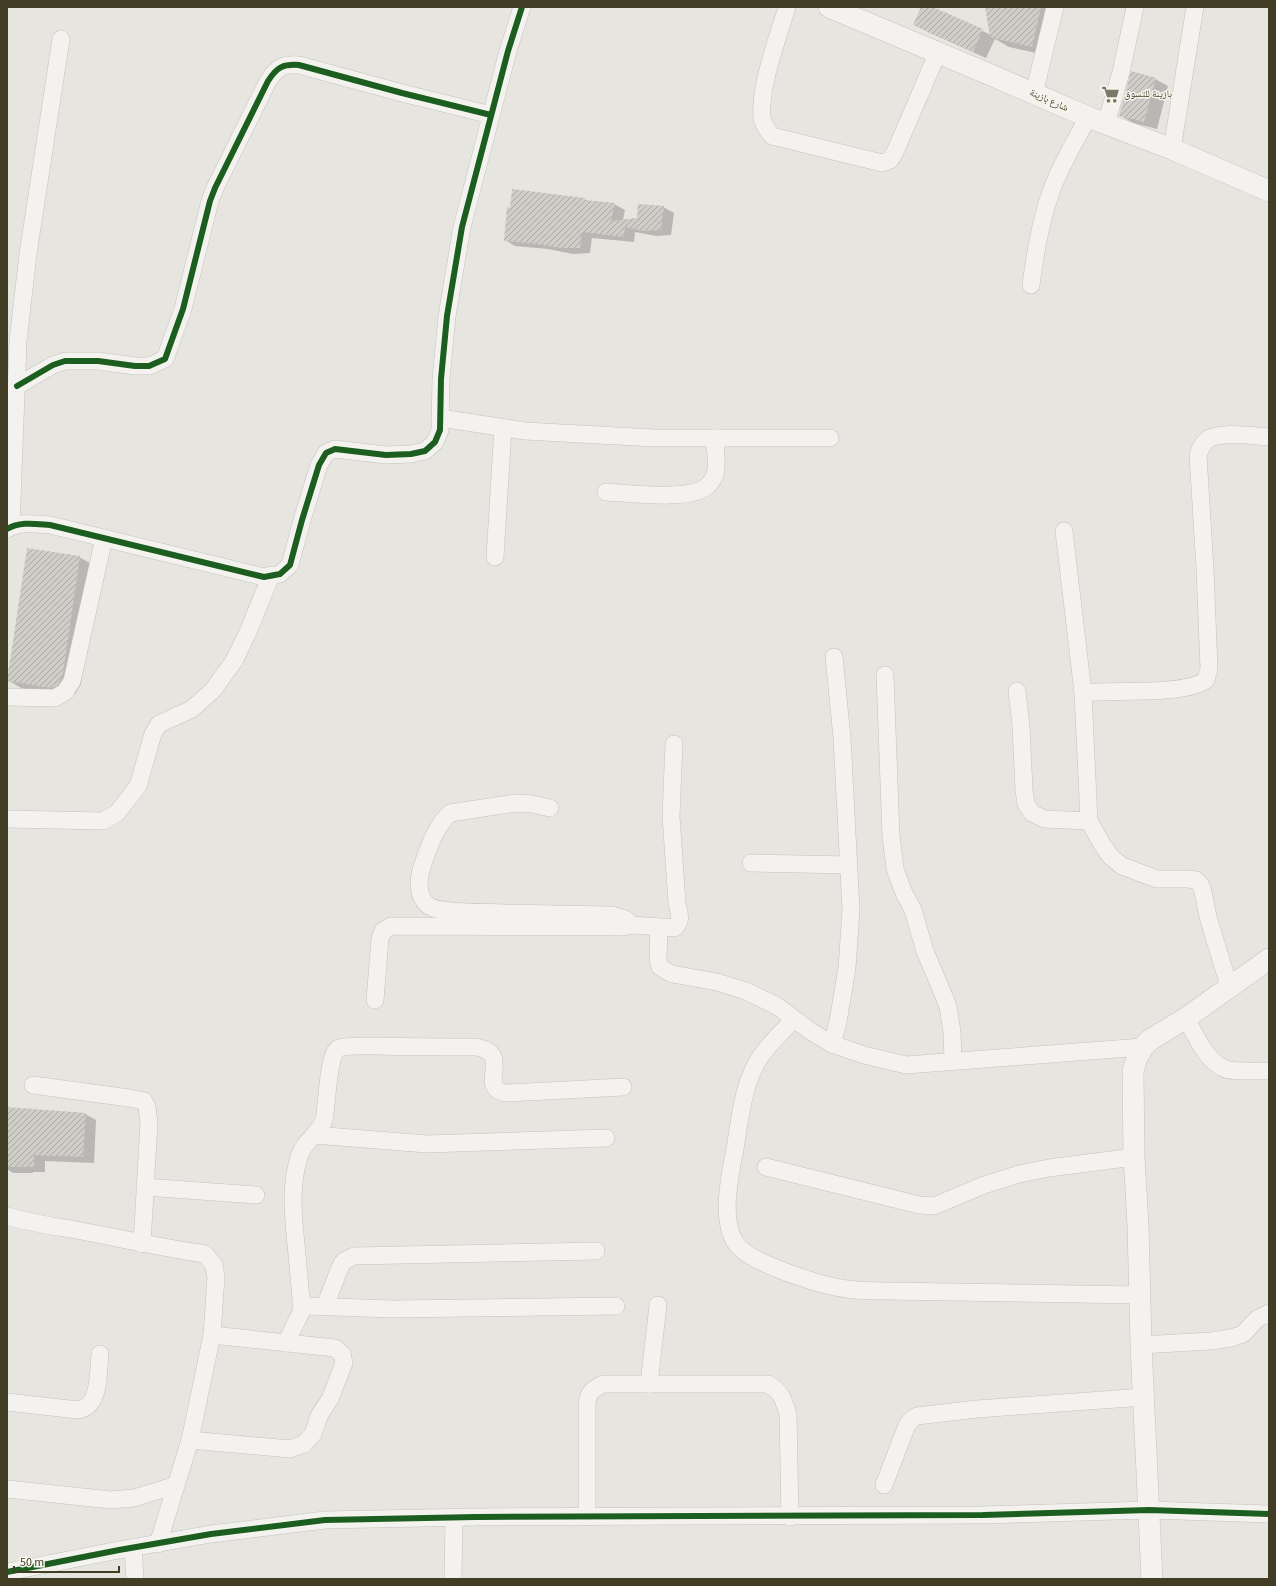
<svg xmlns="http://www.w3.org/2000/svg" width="1276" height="1586" viewBox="0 0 1276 1586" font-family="'Source Sans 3','Noto Naskh Arabic',sans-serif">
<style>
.shadow{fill:#0003}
.building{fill:url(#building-hatch)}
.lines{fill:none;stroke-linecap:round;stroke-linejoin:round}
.minor-casing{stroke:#c4c3be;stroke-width:18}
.tertiary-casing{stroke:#c4c3be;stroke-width:22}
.minor{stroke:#f3f2ef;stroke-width:17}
.tertiary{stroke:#f3f2ef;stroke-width:21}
.cycleway-casing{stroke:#f6f5ed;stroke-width:8}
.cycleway{stroke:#1b5e20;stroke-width:6}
.labels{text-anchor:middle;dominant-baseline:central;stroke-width:3;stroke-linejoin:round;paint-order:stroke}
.poi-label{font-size:10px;fill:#413e25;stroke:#f6f5ed;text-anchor:start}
.street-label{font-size:10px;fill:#413e25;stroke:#f6f5ed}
</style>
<defs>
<pattern id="building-hatch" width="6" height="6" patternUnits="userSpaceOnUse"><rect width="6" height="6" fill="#cecdc8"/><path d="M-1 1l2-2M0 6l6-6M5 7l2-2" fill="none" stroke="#a9a8a2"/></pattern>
</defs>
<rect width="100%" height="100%" fill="#e6e5e0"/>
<g class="shadow">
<polygon points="923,7 931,7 991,35 987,7 1061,7 1049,56 1009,47 995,39 986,58 928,32 915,25"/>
<polygon points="1155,79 1168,86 1157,129 1133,123 1120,115"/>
<polygon points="584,199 589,201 614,204 625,210 623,220 638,219 663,207 674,213 671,235 656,236 635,232 634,242 592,238 590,253 573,254 548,249 515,246 505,240"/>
<polygon points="79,557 97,567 81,684 75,694 68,697 25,690 7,680"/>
<polygon points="7,1108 85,1114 96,1120 94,1163 45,1161 45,1172 33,1172 33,1173 13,1173 7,1169"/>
</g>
<g class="building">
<polygon points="921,7 933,7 983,29 973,52 913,25"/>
<polygon points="985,7 1041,7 1032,47 990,37"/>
<polygon points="1131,71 1156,78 1144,122 1119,116"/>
<polygon points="512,189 585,198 585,200 615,203 611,221 637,218 638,204 664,206 661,230 644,231 625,227 624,237 582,232 580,248 562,248 537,244 504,241 507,207 510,208"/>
<polygon points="27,548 80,556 63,674 58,685 52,688 7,681"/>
<polygon points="7,1107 86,1113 83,1157 34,1155 34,1167 7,1167"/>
</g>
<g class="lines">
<defs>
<g id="minor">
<path d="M787 7C778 38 759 86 762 118 763 125 768 131 772 136L882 163 890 160 895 152 938 52"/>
<polyline points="1034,94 1055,7"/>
<polyline points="1106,124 1121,72 1135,7"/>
<polyline points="1172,149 1195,7"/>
<path d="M1031 285C1035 254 1040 222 1051 192 1060 166 1075 142 1088 117"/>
<path d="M17 386 53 365 65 361H98L135 366H149L165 359 183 309 210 201 215 188 268 81C277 67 283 64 299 65L402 93 491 115"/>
<polyline points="440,418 525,431 654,438 830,438"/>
<path d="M606 492C630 493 688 501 706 487 710 484 713 479 715 475 718 466 715 448 715 438"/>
<polyline points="11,526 18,341 28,254 61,39"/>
<path d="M7 529C20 521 36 524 50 525L264 577 280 574 290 565 302 520 319 465 326 453 335 449 386 455 411 454 425 451 435 442 440 430 441 379 447 316 462 227 508 51 522 7"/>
<polyline points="1064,531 1083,693 1089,821 1103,846 1111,857 1122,866 1157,879 1188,879 1196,880 1200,884 1203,891 1208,917 1229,986"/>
<polyline points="495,557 503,428"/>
<polyline points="885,675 891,836 895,869 904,893 913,910 925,951 948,1006 952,1032 953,1060"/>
<polyline points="1017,691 1021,726 1024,790 1026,804 1032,813 1044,819 1089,821"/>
<path d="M1083 693C1113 689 1184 696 1206 680L1209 669 1205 569 1198 455C1200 449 1203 443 1208 439 1222 431 1254 436 1269 437"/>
<polyline points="7,697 55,698 65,692 72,681 104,538"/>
<path d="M550 808 532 804 516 803 450 813C436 826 429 846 423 864 418 877 416 897 429 906 442 914 488 912 505 913 540 914 576 914 611 915L625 919 632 925"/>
<polyline points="7,819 103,821 117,813 138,786 153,734 159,724 192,709 213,690 234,661 248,632 271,575"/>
<polyline points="751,863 849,865"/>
<polyline points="659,927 658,960 660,967 672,974 717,982 746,991 777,1006 810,1031 832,1044 864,1055 906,1065 1143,1047"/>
<path d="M375 1000 380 939 383 931 391 926 623 927 632 925 674 928C683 921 679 913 677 903L671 816 674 744"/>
<path d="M1186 1018C1196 1036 1206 1061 1225 1069 1233 1072 1259 1071 1269 1071"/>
<path d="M793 1020C783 1031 770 1043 761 1056 743 1082 740 1118 735 1149 730 1175 718 1227 740 1248 757 1265 822 1286 847 1289 859 1291 873 1291 886 1291L1140 1295"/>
<polyline points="832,1044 838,1022 847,968 851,910 842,738 834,657"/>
<polyline points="33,1085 129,1098 144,1101 147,1107 149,1123 142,1244"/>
<polyline points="314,1135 427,1144 606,1138"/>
<polyline points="766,1167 919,1205 934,1206 984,1185 1019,1174 1049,1168 1134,1157"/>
<polyline points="145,1187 256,1195"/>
<path d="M7 1216C30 1223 53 1226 76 1230 119 1238 162 1248 205 1254L214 1265 216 1277 212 1335 190 1440 158 1544"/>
<polyline points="325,1306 341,1265 344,1261 354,1256 596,1251"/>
<path d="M302 1310C300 1288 298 1266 296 1244 293 1215 290 1186 299 1157 304 1140 319 1135 324 1120 327 1107 328 1051 339 1048 347 1045 369 1046 379 1046 411 1047 443 1047 476 1047 515 1054 475 1087 506 1093L623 1087"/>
<polyline points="286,1343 302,1310 306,1306 392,1309 616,1306"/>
<polyline points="1141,1345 1211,1341 1231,1338 1243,1334 1257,1319 1269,1313"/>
<polyline points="649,1384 658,1305"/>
<path d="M7 1402 78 1410C101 1407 98 1371 100 1354"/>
<polyline points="190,1440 290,1449 304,1444 313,1434 319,1416 330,1399 344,1363 342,1354 335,1348 212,1335"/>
<polyline points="884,1485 907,1425 912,1419 917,1416 977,1409 1144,1397"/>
<polyline points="7,1489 111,1500 134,1498 176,1485"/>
<path d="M587 1517V1404C588 1392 593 1389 603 1384H768C782 1392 783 1399 788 1414L790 1517"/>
<polyline points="133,1548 135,1579"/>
<polyline points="7,1572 119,1550 211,1534 325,1520 476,1517 983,1515 1149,1510 1269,1514"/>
<polyline points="453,1579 454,1518"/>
</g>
<g id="tertiary">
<polyline points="829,7 991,75 1088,117 1172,149 1269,191"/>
<polyline points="1152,1579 1141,1345 1138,1225 1134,1157 1133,1071 1137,1058 1143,1047 1150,1040 1186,1018 1269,959"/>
</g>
</defs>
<use href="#minor" class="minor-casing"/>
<use href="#tertiary" class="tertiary-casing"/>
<use href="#minor" class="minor"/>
<use href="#tertiary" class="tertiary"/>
<defs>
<g id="cycleway">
<path d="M17 386 53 365 65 361H98L135 366H149L165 359 183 309 210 201 215 188 268 81C277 67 283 64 299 65L402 93 491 115"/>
<path d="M7 529C20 521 36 524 50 525L264 577 280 574 290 565 302 520 319 465 326 453 335 449 386 455 411 454 425 451 435 442 440 430 441 379 447 316 462 227 508 51 522 7"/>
<polyline points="7,1572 119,1550 211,1534 325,1520 476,1517 983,1515 1149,1510 1269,1514"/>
</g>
</defs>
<use href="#cycleway" class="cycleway-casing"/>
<use href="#cycleway" class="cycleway"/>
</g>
<defs>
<symbol id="supermarket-bare" viewBox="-9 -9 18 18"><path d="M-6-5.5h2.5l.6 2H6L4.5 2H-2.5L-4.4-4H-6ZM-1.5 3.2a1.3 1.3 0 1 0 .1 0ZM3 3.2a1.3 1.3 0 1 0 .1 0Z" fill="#7b7866" stroke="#f6f5ed" stroke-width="2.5" paint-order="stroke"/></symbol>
</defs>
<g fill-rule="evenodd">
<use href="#supermarket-bare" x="1098" y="82" width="25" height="25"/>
</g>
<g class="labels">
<g class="poi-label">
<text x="1124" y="94">بازينة للتسوق</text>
</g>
<g class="street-label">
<text transform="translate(1049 100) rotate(24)">شارع بازينة</text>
</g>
</g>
<rect width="1276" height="1586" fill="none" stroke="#413e25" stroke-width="16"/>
<path d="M14 1566v6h105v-6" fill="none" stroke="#413e25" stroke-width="2"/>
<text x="20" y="1566" font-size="12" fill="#413e25" stroke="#f6f5ed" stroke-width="3" paint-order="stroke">50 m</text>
</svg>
